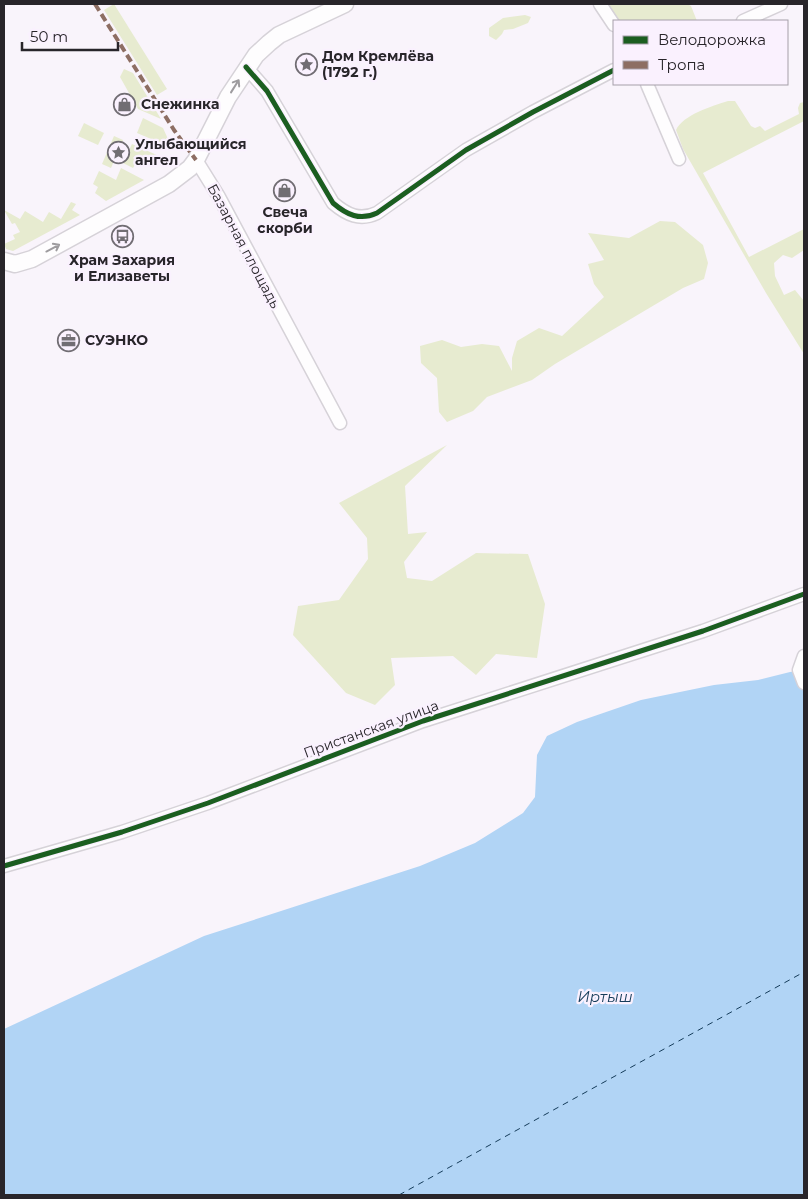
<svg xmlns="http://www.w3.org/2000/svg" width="808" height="1199" viewBox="0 0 808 1199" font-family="Montserrat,sans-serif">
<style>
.green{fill:#e7ebd0}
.water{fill:#b1d4f5}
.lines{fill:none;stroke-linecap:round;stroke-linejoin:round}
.ferry{stroke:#153c5a;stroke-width:1;stroke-dasharray:6 5;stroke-linecap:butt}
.minor-casing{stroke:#d6d2d8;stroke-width:15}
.major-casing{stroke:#d6d2d8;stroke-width:19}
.minor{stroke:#fefdfe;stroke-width:12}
.major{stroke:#fefdfe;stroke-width:16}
.quiet{stroke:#8d6e63;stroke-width:4;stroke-dasharray:8 4;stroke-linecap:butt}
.cycleway-casing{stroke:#faf1fe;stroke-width:8}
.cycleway{stroke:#1b5e20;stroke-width:5}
.oneway{stroke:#9e9c9f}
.labels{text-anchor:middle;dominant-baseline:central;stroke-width:4.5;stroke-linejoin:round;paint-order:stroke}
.poi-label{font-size:14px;font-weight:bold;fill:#28252a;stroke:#faf1fe;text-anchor:start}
.street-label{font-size:14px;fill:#28252a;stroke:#faf1fe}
.water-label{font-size:15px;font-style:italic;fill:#153c5a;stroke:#faf1fe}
</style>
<rect width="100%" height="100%" fill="#f9f4fb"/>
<g class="green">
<polygon points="114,4 167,89 157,95 104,10"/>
<polygon points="607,4 687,4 691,6 697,21 619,21"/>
<polygon points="525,15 531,17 528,23 513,29 504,30 502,34 496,40 489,36 489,28 503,18"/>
<polygon points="124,69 133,73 161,119 138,109 120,77"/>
<path d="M728 101H735L751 126 755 128 760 126 765 131 799 114 798 108 800 103 804 102V121L703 173 749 257 804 229V250L792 258 783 255 774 263 775 276 784 295 795 290 804 301V354L766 293 683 149 676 130C683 115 712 106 728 101Z"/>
<polygon points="143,118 163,128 168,139 165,145 137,133"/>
<polygon points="84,123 104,133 98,145 78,136"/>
<polygon points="114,136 123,140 111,168 102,164"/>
<polygon points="132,144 159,156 155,166 145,162 143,166 136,163 133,168 123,163"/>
<polygon points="121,168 144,180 106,201 95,193 98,187 93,184 99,171 116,180"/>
<polygon points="71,202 76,204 72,210 80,215 13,251 6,249 4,244 15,239 13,235 20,232 15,223 12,224 4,210 20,219 25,211 43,222 49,212 61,219"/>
<polygon points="660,221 675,222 703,245 708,263 704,279 683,288 555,364 532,380 487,397 473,411 447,422 439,412 437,378 421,363 420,346 442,340 461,347 482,344 499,346 512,371 512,358 517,341 539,328 562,336 604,297 594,284 588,264 604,260 588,233 629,238"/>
<polygon points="447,445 405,486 408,534 427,532 404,562 407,578 432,581 476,553 528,554 545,604 537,658 496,654 476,675 453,656 391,658 395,685 375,705 346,693 293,635 298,606 339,600 368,559 367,538 339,503"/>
</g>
<polygon class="water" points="804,670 804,1195 4,1195 4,1029 204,936 420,866 475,843 523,813 535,797 537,755 547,736 577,722 641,700 714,685 758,680 790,672"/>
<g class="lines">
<polyline class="ferry" points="399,1195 804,972"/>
<defs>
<g id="minor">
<polyline points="600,4 614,25"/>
<polyline points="743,21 781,4"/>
<path d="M246 67 267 91 333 203C347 215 360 221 377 213L466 150 533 112 614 70"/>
<polyline points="647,84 679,159"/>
<polyline points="196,160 219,197 340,423"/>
<polyline points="804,656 799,670 804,683"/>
<polyline points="4,866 122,832 208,803 423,721 703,631 804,594"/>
</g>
<polyline id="major" points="4,261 15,264 32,259 169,184 190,168 196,160 228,97 256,55 269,43 279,35 345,4"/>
</defs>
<use href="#minor" class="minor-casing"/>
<use href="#major" class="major-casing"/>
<use href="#minor" class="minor"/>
<use href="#major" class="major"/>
<polyline class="quiet" points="95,4 174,130 196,160"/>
<defs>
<g id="cycleway">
<path d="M246 67 267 91 333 203C347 215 360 221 377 213L466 150 533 112 614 70"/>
<polyline points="4,866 122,832 208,803 423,721 703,631 804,594"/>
</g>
</defs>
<use href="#cycleway" class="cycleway-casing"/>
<use href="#cycleway" class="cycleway"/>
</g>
<defs><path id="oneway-shaft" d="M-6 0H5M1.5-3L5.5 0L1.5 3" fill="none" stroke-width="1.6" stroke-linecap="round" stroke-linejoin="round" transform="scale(1.25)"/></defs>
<g class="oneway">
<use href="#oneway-shaft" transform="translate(235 86) rotate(-58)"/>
<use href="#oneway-shaft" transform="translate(53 248) rotate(-28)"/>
</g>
<defs>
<symbol id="sight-ring" viewBox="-11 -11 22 22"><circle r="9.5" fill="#faf1fe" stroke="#716d73" stroke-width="1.5"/><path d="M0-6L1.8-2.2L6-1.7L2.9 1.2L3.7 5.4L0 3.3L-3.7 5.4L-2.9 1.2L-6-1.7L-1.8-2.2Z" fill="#716d73"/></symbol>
<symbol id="shop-ring" viewBox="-11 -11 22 22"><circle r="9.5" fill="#faf1fe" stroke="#716d73" stroke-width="1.5"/><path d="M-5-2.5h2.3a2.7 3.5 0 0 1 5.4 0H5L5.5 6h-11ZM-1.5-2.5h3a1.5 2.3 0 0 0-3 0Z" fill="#716d73"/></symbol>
<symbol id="bus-ring" viewBox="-11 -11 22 22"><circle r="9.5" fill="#faf1fe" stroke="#716d73" stroke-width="1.5"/><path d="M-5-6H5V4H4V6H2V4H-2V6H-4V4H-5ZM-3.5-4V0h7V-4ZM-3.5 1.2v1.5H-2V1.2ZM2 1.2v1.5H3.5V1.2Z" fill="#716d73"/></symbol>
<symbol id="office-ring" viewBox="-11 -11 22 22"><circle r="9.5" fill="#faf1fe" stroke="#716d73" stroke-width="1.5"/><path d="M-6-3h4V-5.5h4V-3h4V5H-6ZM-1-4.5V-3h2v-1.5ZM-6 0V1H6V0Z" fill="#716d73"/></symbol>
</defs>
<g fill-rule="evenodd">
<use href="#sight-ring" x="294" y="52" width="25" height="25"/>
<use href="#shop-ring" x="112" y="92" width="25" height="25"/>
<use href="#sight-ring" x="106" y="140" width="25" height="25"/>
<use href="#shop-ring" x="272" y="178" width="25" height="25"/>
<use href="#bus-ring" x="110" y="224" width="25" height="25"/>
<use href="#office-ring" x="56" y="328" width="25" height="25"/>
</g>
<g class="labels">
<g class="poi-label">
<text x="322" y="56">Дом Кремлёва<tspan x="322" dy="16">(1792 г.)</tspan></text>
<text x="141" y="104">Снежинка</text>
<text x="135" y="144">Улыбающийся<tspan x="135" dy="16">ангел</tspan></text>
<text x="285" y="212" text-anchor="middle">Свеча<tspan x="285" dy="16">скорби</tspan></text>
<text x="122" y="260" text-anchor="middle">Храм Захария<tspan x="122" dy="16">и Елизаветы</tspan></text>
<text x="85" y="340">СУЭНКО</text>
</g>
<g class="street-label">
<text transform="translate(244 246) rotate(62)">Базарная площадь</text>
<text transform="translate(371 729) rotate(-20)">Пристанская улица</text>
</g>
<g class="water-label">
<text x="605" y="996">Иртыш</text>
</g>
</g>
<rect width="808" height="1199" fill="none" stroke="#28252a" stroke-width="10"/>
<rect x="613" y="20" width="175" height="65" fill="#faf1fe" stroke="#a69fa9"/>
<rect x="623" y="36" width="25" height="8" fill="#1b5e20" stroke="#a69fa9"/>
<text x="658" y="45" font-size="15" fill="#28252a">Велодорожка</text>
<rect x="623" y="61" width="25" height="8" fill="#8d6e63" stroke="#a69fa9"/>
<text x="658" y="70" font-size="15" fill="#28252a">Тропа</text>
<path d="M22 42v8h96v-8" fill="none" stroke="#28252a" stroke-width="2.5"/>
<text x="30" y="42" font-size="15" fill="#28252a" stroke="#faf1fe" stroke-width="4" paint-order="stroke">50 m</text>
</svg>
